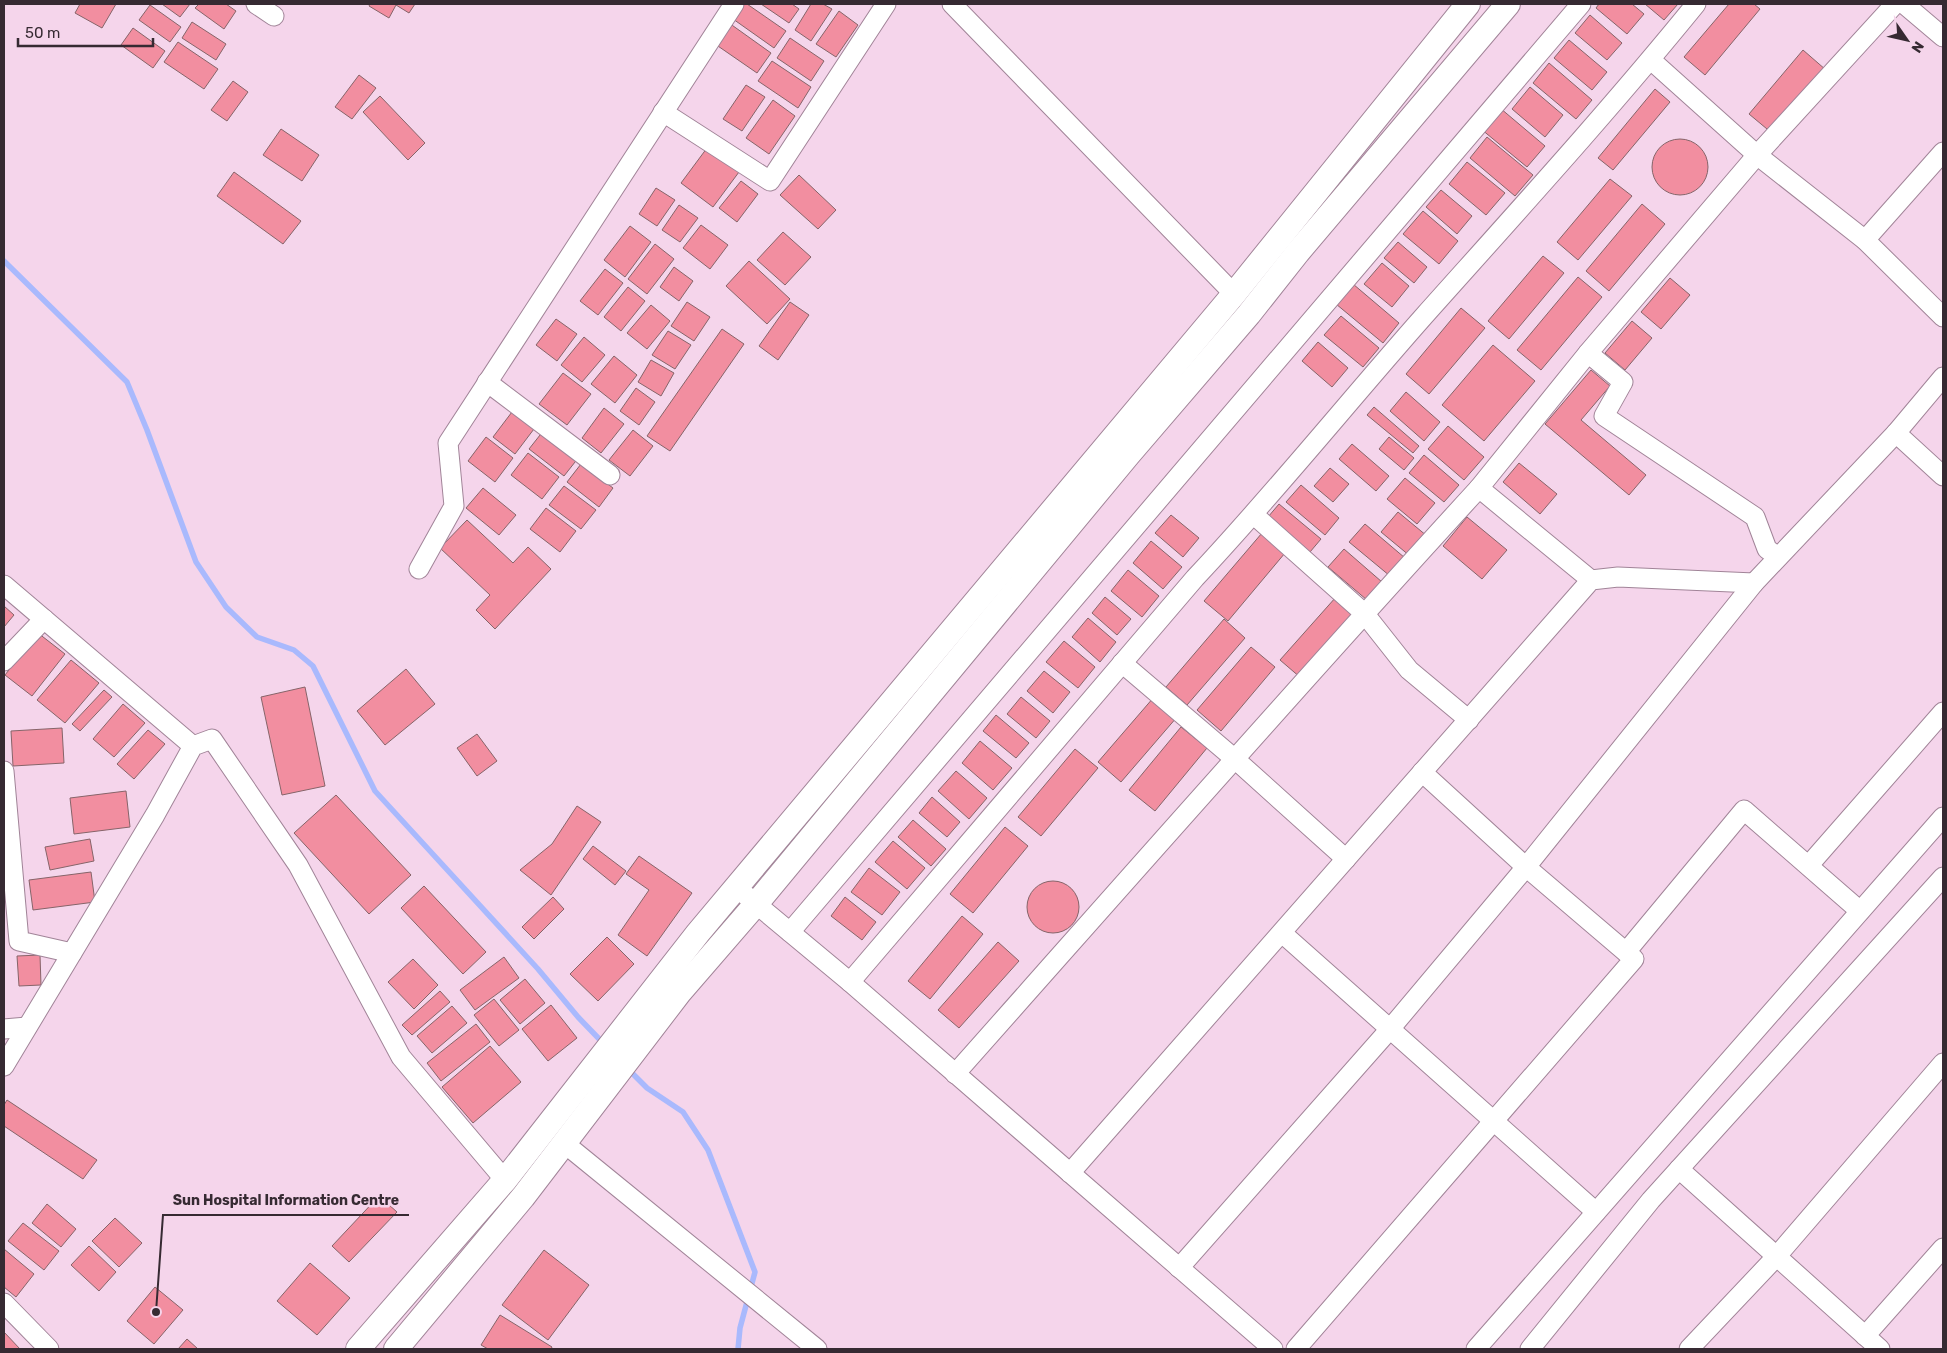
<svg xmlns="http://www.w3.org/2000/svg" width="1947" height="1353" viewBox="0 0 1947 1353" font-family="Rubik,sans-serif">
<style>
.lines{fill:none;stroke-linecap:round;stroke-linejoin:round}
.stream{stroke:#a9b9fd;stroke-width:5.5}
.building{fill:#f28ea0;stroke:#866469}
.minor-casing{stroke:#a18498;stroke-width:21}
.tertiary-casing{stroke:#a18498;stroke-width:26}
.minor{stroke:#fff;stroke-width:19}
.tertiary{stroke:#fff;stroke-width:24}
.leader{fill:none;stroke:#362a32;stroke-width:2}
.callout-dot{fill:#362a32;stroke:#f5d5eb;stroke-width:2}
.callout-label{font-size:14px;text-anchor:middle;font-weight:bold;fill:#362a32;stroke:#f5d5eb;stroke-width:5;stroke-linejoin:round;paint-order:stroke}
</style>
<rect width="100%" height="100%" fill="#f5d5eb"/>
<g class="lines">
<g class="stream">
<polyline points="4,261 127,382 147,430 196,562 226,607 257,637 294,650 313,666 375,791 538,969 578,1017 604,1044"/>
<polyline points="628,1069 647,1088 683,1112 708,1150 755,1272 740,1328 738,1349"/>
</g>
</g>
<g class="building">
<polygon points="80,4 116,4 102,28 75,13"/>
<polygon points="162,4 190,4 180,17"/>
<polygon points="199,4 226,4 236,11 224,29 195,8"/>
<polygon points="370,4 415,4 409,13 396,5 389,18 369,6"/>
<polygon points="744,4 747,4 786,31 774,48 733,19"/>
<polygon points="761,4 792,4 799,9 789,23"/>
<polygon points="811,4 823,4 832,9 811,41 795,30"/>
<polygon points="1599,4 1632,4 1644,14 1627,34 1596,8"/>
<polygon points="1645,4 1678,4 1664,20"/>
<polygon points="1729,4 1754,4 1760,9 1705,75 1684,57"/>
<polygon points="150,5 181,27 170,42 139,20"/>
<polygon points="839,11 858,25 836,57 816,44"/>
<polygon points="1590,15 1622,43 1607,60 1575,33"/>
<polygon points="192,22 226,44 216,60 182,38"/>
<polygon points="729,23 771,53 757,73 715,44"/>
<polygon points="133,28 165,51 153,68 121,45"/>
<polygon points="790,38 824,61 811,81 777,58"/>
<polygon points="1569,40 1607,72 1592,90 1554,58"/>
<polygon points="178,42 218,69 204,89 164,62"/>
<polygon points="1803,50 1826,70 1773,134 1749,114"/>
<polygon points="772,61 811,87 798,108 758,81"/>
<polygon points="1549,63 1592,100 1576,119 1533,83"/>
<polygon points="359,75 376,88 352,119 335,107"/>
<polygon points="233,81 248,92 227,121 211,110"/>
<polygon points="746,85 765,97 742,131 723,119"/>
<polygon points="1530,87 1563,115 1545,137 1512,109"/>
<polygon points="1655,89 1670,102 1613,170 1598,158"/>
<polygon points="380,96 425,143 408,160 363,112"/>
<polygon points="773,100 795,116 769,154 746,138"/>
<polygon points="1500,108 1545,146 1527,167 1481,129"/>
<polygon points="281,129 319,155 302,181 263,155"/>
<polygon points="1487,137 1533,175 1515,196 1470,158"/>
<circle cx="1680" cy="167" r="28"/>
<polygon points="707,148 739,172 713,207 681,183"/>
<polygon points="1467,162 1505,193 1486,215 1449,184"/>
<polygon points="234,172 301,221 283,244 217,196"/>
<polygon points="799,175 836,210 818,229 780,195"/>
<polygon points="1610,179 1632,196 1578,260 1557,242"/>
<polygon points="741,181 758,194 737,222 719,208"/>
<polygon points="656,188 675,200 657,226 639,214"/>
<polygon points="1441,190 1472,216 1457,234 1426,207"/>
<polygon points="1642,204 1665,224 1609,291 1586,271"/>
<polygon points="679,205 698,218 680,242 662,230"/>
<polygon points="1423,211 1458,241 1439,264 1403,234"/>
<polygon points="701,225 728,245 710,269 683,248"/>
<polygon points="630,226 651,242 625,277 604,260"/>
<polygon points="783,232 811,257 785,285 757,260"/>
<polygon points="1398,242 1427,267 1414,283 1384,258"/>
<polygon points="655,244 674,259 647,294 628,279"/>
<polygon points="1543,256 1564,273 1509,339 1488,321"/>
<polygon points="749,261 790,299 767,324 726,286"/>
<polygon points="1382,263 1409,286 1392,307 1364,284"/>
<polygon points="674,267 693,281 679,301 660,287"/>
<polygon points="605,269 623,283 598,315 580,301"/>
<polygon points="1578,277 1602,297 1541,370 1517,350"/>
<polygon points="1670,278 1690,295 1661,329 1641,312"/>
<polygon points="1353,284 1399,323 1383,343 1336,304"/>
<polygon points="628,287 645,301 621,331 604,317"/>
<polygon points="687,302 710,317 694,341 671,326"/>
<polygon points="790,302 809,315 778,360 759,346"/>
<polygon points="651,305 670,321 647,349 627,333"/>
<polygon points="1461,308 1485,328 1429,394 1406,374"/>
<polygon points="1341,316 1379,348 1363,367 1324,335"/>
<polygon points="556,319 577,334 557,361 536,345"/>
<polygon points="1632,321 1652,338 1625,370 1605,353"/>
<polygon points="722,329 744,344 670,451 647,436"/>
<polygon points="668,331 691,345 675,369 652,355"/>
<polygon points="584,337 605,355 582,382 561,365"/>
<polygon points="1318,342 1348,368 1332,387 1302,361"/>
<polygon points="1493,345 1535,381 1484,441 1442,405"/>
<polygon points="614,356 637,375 615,403 591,384"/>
<polygon points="651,360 674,373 661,396 638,382"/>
<polygon points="1591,370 1610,386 1581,420 1646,475 1629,495 1545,424"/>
<polygon points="563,373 591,394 567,425 539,404"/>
<polygon points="636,388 655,402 639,425 620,411"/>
<polygon points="1406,392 1440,422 1424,441 1390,411"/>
<polygon points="1374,407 1419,446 1413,453 1367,415"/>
<polygon points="515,408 537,425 515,454 493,437"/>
<polygon points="604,408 624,424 601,453 582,438"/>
<polygon points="1448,426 1484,457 1464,480 1428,449"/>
<polygon points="544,430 579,457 564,476 529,449"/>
<polygon points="633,430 653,446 630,476 609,460"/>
<polygon points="486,437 513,458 495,482 468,461"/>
<polygon points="1389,437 1414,458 1404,470 1379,449"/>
<polygon points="1352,444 1389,476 1376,491 1339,459"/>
<polygon points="528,453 559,477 542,499 511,475"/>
<polygon points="1424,455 1459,485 1444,502 1409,473"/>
<polygon points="1519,463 1557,494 1540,514 1503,482"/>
<polygon points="581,464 613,488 599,507 567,482"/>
<polygon points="1330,468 1349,484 1333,502 1314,486"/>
<polygon points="1405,478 1435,503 1417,524 1387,499"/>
<polygon points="1301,485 1339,518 1325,535 1286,502"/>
<polygon points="564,486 596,510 581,529 549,505"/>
<polygon points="483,488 516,515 499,535 466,508"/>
<polygon points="1279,504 1321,539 1310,552 1268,517"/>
<polygon points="546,508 576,531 560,552 530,529"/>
<polygon points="1398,512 1427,536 1410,556 1381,532"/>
<polygon points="1171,515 1199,538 1183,557 1155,533"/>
<polygon points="1467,517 1507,550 1482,579 1443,546"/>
<polygon points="467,520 513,563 528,547 551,569 495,629 476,610 490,595 440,548"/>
<polygon points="1365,524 1405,558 1390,576 1349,542"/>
<polygon points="1262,533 1285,553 1228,621 1204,601"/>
<polygon points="1151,541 1182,567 1163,589 1133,563"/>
<polygon points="1344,549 1382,582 1367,600 1328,567"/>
<polygon points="1128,570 1159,596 1142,617 1111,591"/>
<polygon points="1105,597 1131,619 1117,635 1092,613"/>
<polygon points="1336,597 1356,615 1301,678 1280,660"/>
<polygon points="4,606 14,615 4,627"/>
<polygon points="1088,618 1116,642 1100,662 1072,637"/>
<polygon points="1224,619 1245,638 1187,705 1166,687"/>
<polygon points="38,633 65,654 32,696 5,675"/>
<polygon points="1064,641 1095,667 1078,688 1046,662"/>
<polygon points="1251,647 1275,667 1221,731 1197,710"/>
<polygon points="71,660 99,683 65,723 37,700"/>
<polygon points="406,669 435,704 385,745 357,711"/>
<polygon points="1044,671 1070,692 1053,713 1027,691"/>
<polygon points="305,687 325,786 282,795 261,697"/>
<polygon points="104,690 112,697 80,731 72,724"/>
<polygon points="1021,697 1050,721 1036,738 1007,714"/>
<polygon points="1154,697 1177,717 1121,782 1098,762"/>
<polygon points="123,704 145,723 114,757 93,739"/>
<polygon points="996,715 1029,743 1016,758 983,731"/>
<polygon points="1181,727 1207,748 1155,811 1129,790"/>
<polygon points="62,728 64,763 13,766 11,731"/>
<polygon points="148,730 165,744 134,779 117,764"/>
<polygon points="477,734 497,761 477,776 457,748"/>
<polygon points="980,741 1012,768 993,790 962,763"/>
<polygon points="1075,749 1098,768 1041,836 1018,817"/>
<polygon points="956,771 987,798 969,819 938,791"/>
<polygon points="126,791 130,827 74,834 70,798"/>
<polygon points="336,795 411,875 369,914 294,833"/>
<polygon points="932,797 960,822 947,837 919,813"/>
<polygon points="577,806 601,822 551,895 520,870 552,844"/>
<polygon points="913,820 946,849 931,866 898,837"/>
<polygon points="1005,827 1028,846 973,913 950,894"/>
<polygon points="90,839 94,861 50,870 45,847"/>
<polygon points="893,841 925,868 907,889 875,862"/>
<polygon points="593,846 626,871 615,885 583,859"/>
<polygon points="639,856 692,893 647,956 618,935 649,890 626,874"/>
<polygon points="869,868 900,892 882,915 851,892"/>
<polygon points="91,872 95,902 33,910 29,880"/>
<circle cx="1053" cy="907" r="26"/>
<polygon points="424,886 486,952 463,974 401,908"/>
<polygon points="553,897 564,909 534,939 522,927"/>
<polygon points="845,897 876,922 862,940 831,916"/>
<polygon points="962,916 983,934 930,999 908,981"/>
<polygon points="607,937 634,964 598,1001 570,974"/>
<polygon points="998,942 1019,961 959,1028 938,1010"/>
<polygon points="40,955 41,985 19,986 17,956"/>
<polygon points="504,957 519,978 475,1010 460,990"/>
<polygon points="413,959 438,985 414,1009 388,982"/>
<polygon points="525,979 545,1003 520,1024 500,1000"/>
<polygon points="440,991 450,1002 412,1035 402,1025"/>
<polygon points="494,999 519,1030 499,1046 474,1015"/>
<polygon points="551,1005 577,1038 548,1061 522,1029"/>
<polygon points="452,1006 467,1023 432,1053 417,1036"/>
<polygon points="476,1024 490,1042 441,1081 427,1063"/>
<polygon points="490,1046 521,1082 473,1123 442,1087"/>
<polygon points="7,1100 97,1160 83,1179 4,1126 4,1105"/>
<polygon points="379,1196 397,1212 349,1262 332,1246"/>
<polygon points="47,1204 76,1229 61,1247 32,1223"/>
<polygon points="115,1218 142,1243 119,1267 92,1241"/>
<polygon points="23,1223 59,1251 44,1270 8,1241"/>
<polygon points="89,1246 116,1272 99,1291 71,1265"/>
<polygon points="4,1249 34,1274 16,1297 4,1287"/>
<polygon points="544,1250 589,1285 548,1340 502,1305"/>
<polygon points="310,1263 350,1298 317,1335 277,1301"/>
<polygon points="155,1287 183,1310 154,1344 127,1321"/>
<polygon points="500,1315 552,1347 551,1349 488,1349 481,1345"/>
<polygon points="4,1332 20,1349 4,1349"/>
<polygon points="187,1339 198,1349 178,1349"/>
</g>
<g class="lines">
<defs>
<g id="minor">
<polyline points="256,4 274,16"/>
<polyline points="952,4 1234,294"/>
<polyline points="1904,4 1943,37"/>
<polyline points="1651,60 1757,155 1865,240 1943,317"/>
<polyline points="663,112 770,181 886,4"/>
<polyline points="1865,240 1943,152"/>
<polyline points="1588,353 1479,488 1591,580"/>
<polyline points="487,382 610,475"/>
<polyline points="1896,433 1943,476"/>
<polyline points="1254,515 1364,613 1409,670 1469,720"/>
<polyline points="1778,557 1767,549 1755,517 1604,416 1623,382 1588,353 1757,155 1895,4"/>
<polyline points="419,569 454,506 448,443 734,4"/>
<polyline points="4,585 193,746"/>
<polyline points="4,661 44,619"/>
<polyline points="1122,663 1236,760 1346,859"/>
<polyline points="4,771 19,941 72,953"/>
<polyline points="1809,865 1943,712"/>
<polyline points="737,888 850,982 1273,1349"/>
<polyline points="790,932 1581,4"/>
<polyline points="1282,933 1596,1212"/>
<polyline points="1626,952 1744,810 1860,911"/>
<path d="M850 982 1195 578C1275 493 1347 403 1424 316 1516 213 1609 111 1696 4"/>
<polyline points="4,1029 27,1027"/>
<polyline points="4,1066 155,815 193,746 212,739 298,865 401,1057 505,1180"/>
<path d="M955 1074C1129 878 1302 681 1479 488"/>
<polyline points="564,1143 817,1349"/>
<polyline points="1679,1169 1880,1349"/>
<polyline points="1070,1173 1591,580 1618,577 1754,583"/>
<polyline points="1179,1268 1390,1029 1526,867 1754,583 1896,433 1943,377"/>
<polyline points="4,1303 49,1349"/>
<polyline points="1865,1336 1943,1248"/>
<polyline points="1296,1349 1634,959 1526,867 1422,772"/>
<polyline points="1476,1349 1943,817"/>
<polyline points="1530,1349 1651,1200 1943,877"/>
<polyline points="1689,1349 1776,1257 1943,1063"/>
</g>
<g id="tertiary">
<polyline points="358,1349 505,1180 698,933 1234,294 1468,4"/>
<polyline points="396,1349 523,1197 679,993 756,904 1128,455 1249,314 1298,252 1508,4"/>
</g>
</defs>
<use href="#minor" class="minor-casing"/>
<use href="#tertiary" class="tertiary-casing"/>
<use href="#minor" class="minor"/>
<use href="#tertiary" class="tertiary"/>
</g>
<path class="leader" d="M156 1312L163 1215H409"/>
<circle class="callout-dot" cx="156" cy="1312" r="5"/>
<g class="callout-label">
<text x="286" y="1205">Sun Hospital Information Centre</text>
</g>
<rect width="1947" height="1353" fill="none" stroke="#362a32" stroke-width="10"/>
<g transform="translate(1907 40) rotate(124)" stroke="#f5d5eb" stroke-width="4" paint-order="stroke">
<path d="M0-4L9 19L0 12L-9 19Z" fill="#362a32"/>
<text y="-8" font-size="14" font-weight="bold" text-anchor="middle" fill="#362a32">N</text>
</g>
<path d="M18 38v8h135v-8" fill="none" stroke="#362a32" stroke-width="2.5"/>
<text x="25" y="38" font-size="15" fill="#362a32" stroke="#f5d5eb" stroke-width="4" paint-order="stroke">50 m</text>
</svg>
